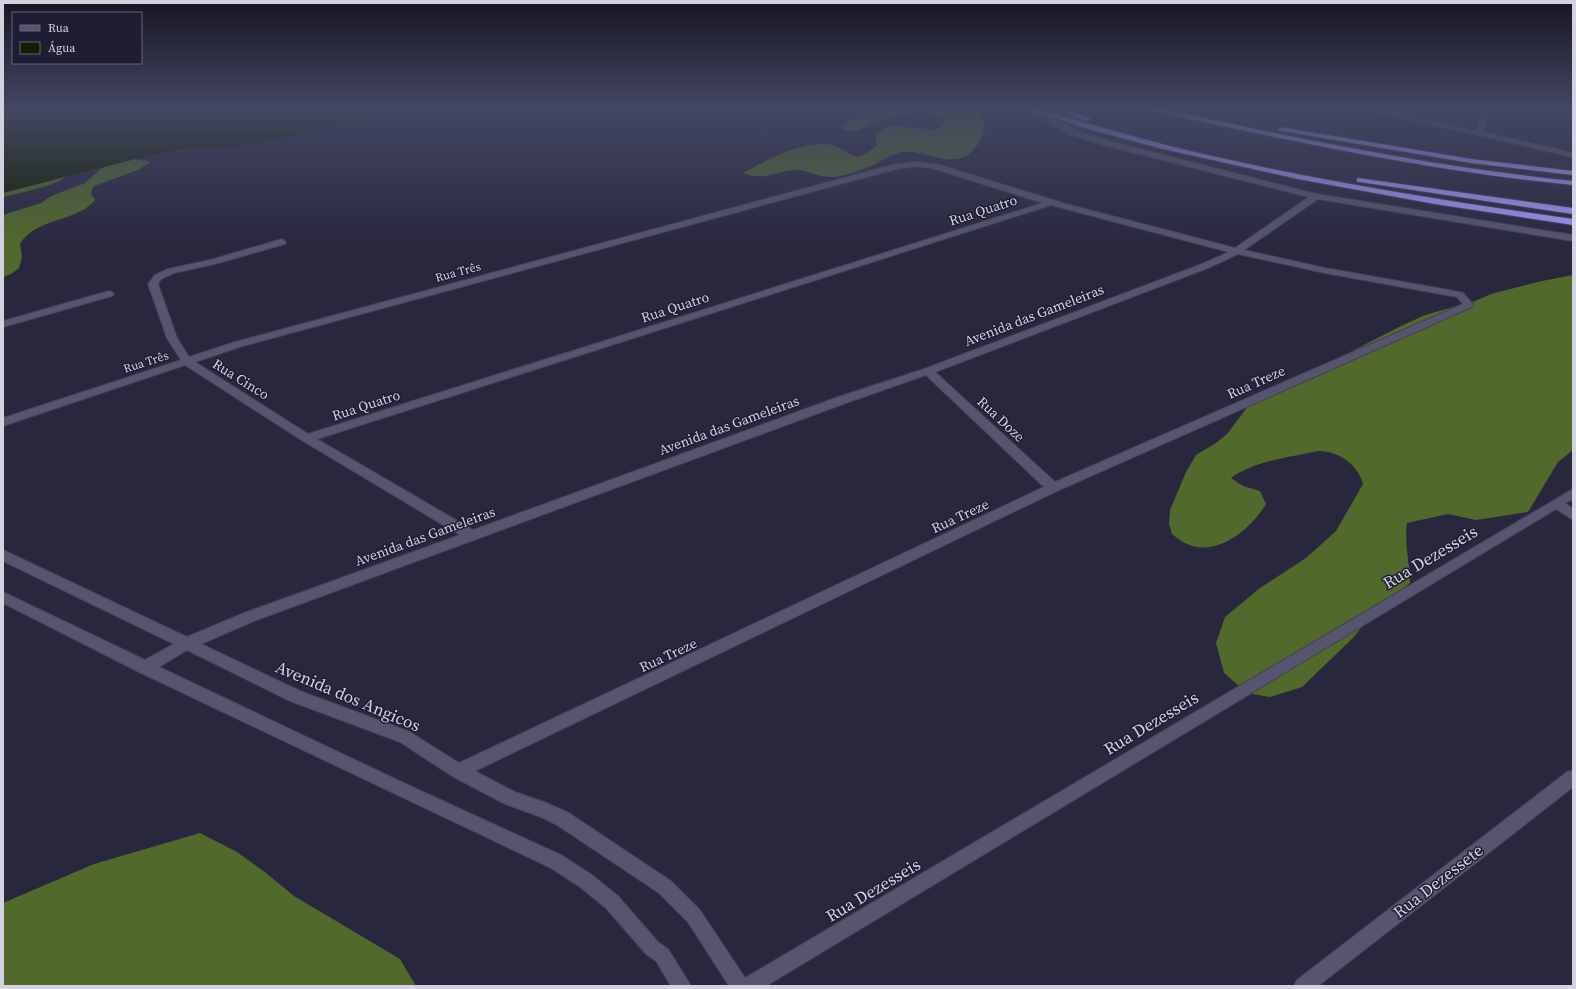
<svg xmlns="http://www.w3.org/2000/svg" width="1576" height="989" viewBox="0 0 1576 989" font-family="'Source Serif 4',serif">
<style>
.forest{fill:#51692a}
.water{fill:#131e00}
.lines{fill:none;stroke-linecap:round;stroke-linejoin:round}
.minor-casing{stroke:#444256;stroke-width:2}
.highway-casing{stroke:#444256;stroke-width:2}
.minor{fill:#56546f;fill-rule:evenodd}
.highway{fill:#a095f9;fill-rule:evenodd}
.labels{text-anchor:middle;dominant-baseline:central;stroke-width:3;stroke-linejoin:round;paint-order:stroke}
.far-street-label{font-size:12px;fill:#d2d2e1;stroke:#1f1d34}
.street-label{font-size:14px;fill:#d2d2e1;stroke:#1f1d34}
.near-street-label{font-size:17px;fill:#d2d2e1;stroke:#1f1d34}
</style>
<rect width="100%" height="100%" fill="#29273e"/>
<g class="forest">
<path d="M862 108H972C977 112 983 119 984 125 986 137 972 155 961 158 941 164 921 149 901 152 892 154 882 161 873 165 866 169 841 177 833 177 819 178 807 169 794 170 773 172 766 181 743 173 768 160 796 143 825 144 850 145 850 170 877 145L875 136 886 127 896 126 936 130C941 126 944 124 943 118L918 111 872 123 859 130 849 131 841 128Z"/>
<path d="M135 159 148 161 149 163 138 170 94 186 92 189 91 194 95 200C78 222 36 217 20 244L22 257 19 268 11 274 3 277V215L41 203 51 196 85 183 102 168 112 164Z"/>
<path d="M66 176C60 185 15 194 3 197V187Z"/>
<path d="M1573 275V450L1558 462 1528 512 1476 520 1448 514 1407 523C1404 543 1410 563 1410 583L1366 621 1354 637 1302 687 1270 697 1247 693 1224 673 1216 643 1225 617 1260 588 1306 558 1336 531 1363 484C1358 465 1340 452 1320 451 1315 451 1309 453 1304 454 1281 458 1249 464 1231 478L1243 486 1260 491 1266 504C1251 529 1216 559 1185 543 1181 541 1176 537 1172 534L1169 523 1170 510 1186 472 1196 455 1216 443 1227 434 1255 397 1292 382 1399 327 1425 315 1475 301 1491 294 1542 281Z"/>
<polygon points="200,833 237,852 266,873 294,896 400,959 416,986 3,986 3,903 94,864"/>
</g>
<polygon class="water" points="3,108 421,108 339,127 248,145 211,149 182,149 172,151 135,159 3,193"/>
<g class="lines">
<defs>
<g id="minor">
<path d="M1021 108H1029L1078 131 1113 142 1316 194 1573 235V241L1318 199 1244 250 1325 268 1460 292 1463 293 1474 305 1472 307 1057 491 475 771 515 792 544 802 569 813 671 881 700 910 745 978 1573 489V499L1565 503 1573 509V520L1556 509 766 986H729L688 922 659 893 557 825 541 817 505 804 452 776 400 742 290 701 187 650 159 667 408 785 563 856 592 875 618 896 658 942 668 949 691 986H671L656 961 646 954 606 908 580 887 551 868 139 672 3 603V592L145 660 174 644 3 561V550L187 637 244 613 460 535 303 441 185 365 3 426V418L181 360 167 338 148 284 155 275 168 269 210 260 282 239 286 242 285 244 215 264 174 273 161 279 158 284 177 338 189 357 235 342 892 165 915 162 936 164 1066 204 1235 248 1309 197 1107 146 1072 135ZM915 166 932 168 1043 203 308 434 195 362 243 346 896 169ZM1051 205 1229 252 1202 264 924 369 838 397 473 530 317 439ZM1238 254 1325 273 1457 297 1463 304 1055 482 935 372 1208 268ZM926 375 1044 487 459 763 410 732 300 691 201 644 254 621 846 403Z"/>
<polygon points="1364,108 1376,108 1476,131 1484,108 1491,108 1483,132 1573,153 1573,157 1368,110"/>
<polygon points="109,291 112,292 114,294 112,296 3,327 3,321"/>
<polygon points="1573,770 1573,787 1318,986 1294,986 1297,980 1567,772"/>
</g>
<g id="highway">
<path d="M1024 108H1035C1099 127 1164 146 1230 160 1344 185 1458 203 1573 219V225L1435 204 1298 179 1159 148 1092 130Z"/>
<path d="M1066 108H1072L1080 114 1091 119 1087 121C1079 119 1067 116 1066 108Z"/>
<path d="M1145 108H1158C1295 138 1433 167 1573 181V185C1430 171 1290 141 1149 110Z"/>
<polygon points="1279,127 1471,159 1573,171 1573,175 1471,163 1282,131 1279,131"/>
<polygon points="1357,178 1573,208 1573,214 1360,182 1357,182"/>
</g>
</defs>
<use href="#minor" class="minor-casing"/>
<use href="#highway" class="highway-casing"/>
<use href="#minor" class="minor"/>
<use href="#highway" class="highway"/>
</g>
<linearGradient id="sky" x2="0" y2="1"><stop stop-color="#171522"/><stop offset="0.44" stop-color="#434763"/><stop offset="1" stop-color="#434763" stop-opacity="0"/></linearGradient>
<rect width="1576" height="246" fill="url(#sky)"/>
<g class="labels">
<g class="far-street-label">
<text transform="translate(458 272) rotate(-15)">Rua Três</text>
<text transform="translate(146 362) rotate(-18)">Rua Três</text>
</g>
<g class="street-label">
<text transform="translate(983 210) rotate(-18)">Rua Quatro</text>
<text transform="translate(675 307) rotate(-18)">Rua Quatro</text>
<text transform="translate(1034 315) rotate(-21)">Avenida das Gameleiras</text>
<text transform="translate(241 379) rotate(32)">Rua Cinco</text>
<text transform="translate(1256 382) rotate(-24)">Rua Treze</text>
<text transform="translate(366 405) rotate(-18)">Rua Quatro</text>
<text transform="translate(1001 419) rotate(43)">Rua Doze</text>
<text transform="translate(729 425) rotate(-20)">Avenida das Gameleiras</text>
<text transform="translate(960 516) rotate(-25)">Rua Treze</text>
<text transform="translate(425 536) rotate(-20)">Avenida das Gameleiras</text>
<text transform="translate(668 655) rotate(-25)">Rua Treze</text>
</g>
<g class="near-street-label">
<text transform="translate(1430 557) rotate(-31)">Rua Dezesseis</text>
<text transform="translate(348 696) rotate(23)">Avenida dos Angicos</text>
<text transform="translate(1151 723) rotate(-31)">Rua Dezesseis</text>
<text transform="translate(1438 881) rotate(-38)">Rua Dezessete</text>
<text transform="translate(873 890) rotate(-31)">Rua Dezesseis</text>
</g>
</g>
<rect width="1576" height="989" fill="none" stroke="#d2d2e1" stroke-width="8"/>
<rect x="12" y="12" width="130" height="52" fill="#1f1d34" stroke="#676579"/>
<rect x="20" y="25" width="20" height="6" fill="#56546f" stroke="#676579"/>
<text x="48" y="32" font-size="12" fill="#d2d2e1">Rua</text>
<rect x="20" y="42" width="20" height="12" fill="#131e00" stroke="#676579"/>
<text x="48" y="52" font-size="12" fill="#d2d2e1">Água</text>
</svg>
